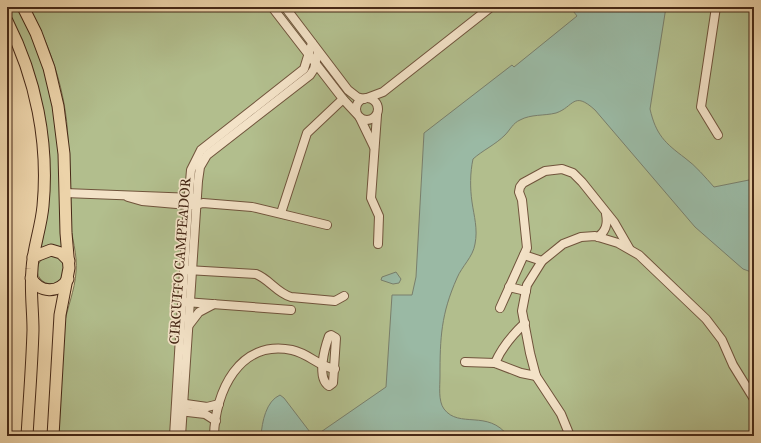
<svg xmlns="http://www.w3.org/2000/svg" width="761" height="443" viewBox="0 0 761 443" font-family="'IM FELL Great Primer',serif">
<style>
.green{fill:#b2be8d;stroke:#7c7452}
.water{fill:#9ab9a4;stroke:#797f6c}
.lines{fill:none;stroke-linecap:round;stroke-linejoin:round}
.minor-casing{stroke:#70543c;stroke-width:10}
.major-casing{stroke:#472917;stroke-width:13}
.minor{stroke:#f3e2c7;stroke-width:8}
.major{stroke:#ecd3a9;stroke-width:11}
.labels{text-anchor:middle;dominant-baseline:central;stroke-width:3.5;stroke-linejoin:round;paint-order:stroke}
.street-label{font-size:14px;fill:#472917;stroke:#f3e2c7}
</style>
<rect width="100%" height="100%" fill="#ecd3a9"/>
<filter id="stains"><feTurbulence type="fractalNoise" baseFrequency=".005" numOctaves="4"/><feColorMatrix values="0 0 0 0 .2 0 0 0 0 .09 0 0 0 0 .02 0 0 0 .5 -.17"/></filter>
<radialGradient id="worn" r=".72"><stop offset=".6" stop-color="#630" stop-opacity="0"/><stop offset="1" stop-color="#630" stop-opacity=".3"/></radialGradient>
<g class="green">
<path d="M7 7H18C37 38 54 86 57 123 61 165 61 209 63 251L51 246 41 248 46 218 49 181 18 36 7 14Z"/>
<path d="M29 7H754V436H58L64 326C67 308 75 290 76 272 78 255 71 236 70 218 68 192 70 166 68 139 66 92 51 48 29 7Z"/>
<circle cx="51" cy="270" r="14"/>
</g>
<g class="water">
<path d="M570 7H666L650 109C656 135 665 143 685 158 696 166 705 177 714 187L754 179V212L751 224 754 228V273L743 269 695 227 595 110C573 90 574 107 556 113 544 116 531 114 520 120 513 123 510 130 505 135 495 145 483 150 473 159 470 173 470 188 472 202 474 216 478 229 475 244 473 257 462 266 457 278 441 314 440 338 440 376 440 386 438 401 444 409 459 429 488 409 508 436H315L386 387 392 295H412L416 277 424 133 512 65 514 67 577 16Z"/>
<polygon points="396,272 401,279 399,283 393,284 381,280 382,277"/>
<path d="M280 395 284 398 313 436H261C262 422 266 401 280 395Z"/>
</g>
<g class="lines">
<defs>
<g id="minor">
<polyline points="272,7 343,99 356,113"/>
<polyline points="285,7 348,90 357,97 364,99"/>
<polyline points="716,7 701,107 718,135"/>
<polyline points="312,43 304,69 201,150 191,170 188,205 196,205 203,203 252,207 327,225"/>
<polyline points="367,98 383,92 491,7"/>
<circle cx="367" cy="109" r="11"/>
<polyline points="377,115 371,198 379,216 378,244"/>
<polyline points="360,118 374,147"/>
<polyline points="65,193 194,198"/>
<polyline points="128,197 142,201 188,205 174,436"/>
<polyline points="281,213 307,133 343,99"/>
<path d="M598 237C606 231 608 224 606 214"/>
<polyline points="524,255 542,261"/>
<path d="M187 270 256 274C269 279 277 293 291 297L335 301 344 296"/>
<polyline points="509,287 526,291"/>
<polyline points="185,302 291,310"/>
<polyline points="500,308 527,248 522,200 519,192 520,187 523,183 545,171 562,169 573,173 582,182 614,222 629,248"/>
<polyline points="189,325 199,312 214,304"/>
<path d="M331 335 336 338 333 383 329 386C316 378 325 347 329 336Z"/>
<polyline points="465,362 495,363 521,373 536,376"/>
<path d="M495 363C502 347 512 335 525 323"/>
<polyline points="179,403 207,407 219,404"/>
<polyline points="179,411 205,414 216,421"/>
<polyline points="181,436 198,181 200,167 207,155 310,75 314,69 318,52"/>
<path d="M214 436C215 392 239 339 292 350 310 354 317 366 335 369"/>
<polyline points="570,436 561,414 536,376 530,353 522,311 527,285 542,261 563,244 581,237 595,236 618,243 639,255 706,319 722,340 733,365 754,399"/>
</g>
<g id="major">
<polyline points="23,7 36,33 49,68 58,106 64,154 66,233 69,268 60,315 53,436"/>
<path d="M7 21C36 78 49 143 43 206 41 228 33 248 32 269 30 289 33 310 33 330 32 365 29 401 27 436"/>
<polyline points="33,257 51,250 61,253 69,261"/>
<path d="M31 278C40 293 58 294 68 279"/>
</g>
</defs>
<use href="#minor" class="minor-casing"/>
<use href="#major" class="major-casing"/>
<use href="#minor" class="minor"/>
<use href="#major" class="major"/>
</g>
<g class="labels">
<g class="street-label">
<text transform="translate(180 261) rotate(-86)">CIRCUITO CAMPEADOR</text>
</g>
</g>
<rect width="761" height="443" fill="none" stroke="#ecd3a9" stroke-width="24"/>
<rect x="8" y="8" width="745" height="427" fill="none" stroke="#472917" stroke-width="2"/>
<rect x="12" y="12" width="737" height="419" fill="none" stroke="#472917"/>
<rect width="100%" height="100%" filter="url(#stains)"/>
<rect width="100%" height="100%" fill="url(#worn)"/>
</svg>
